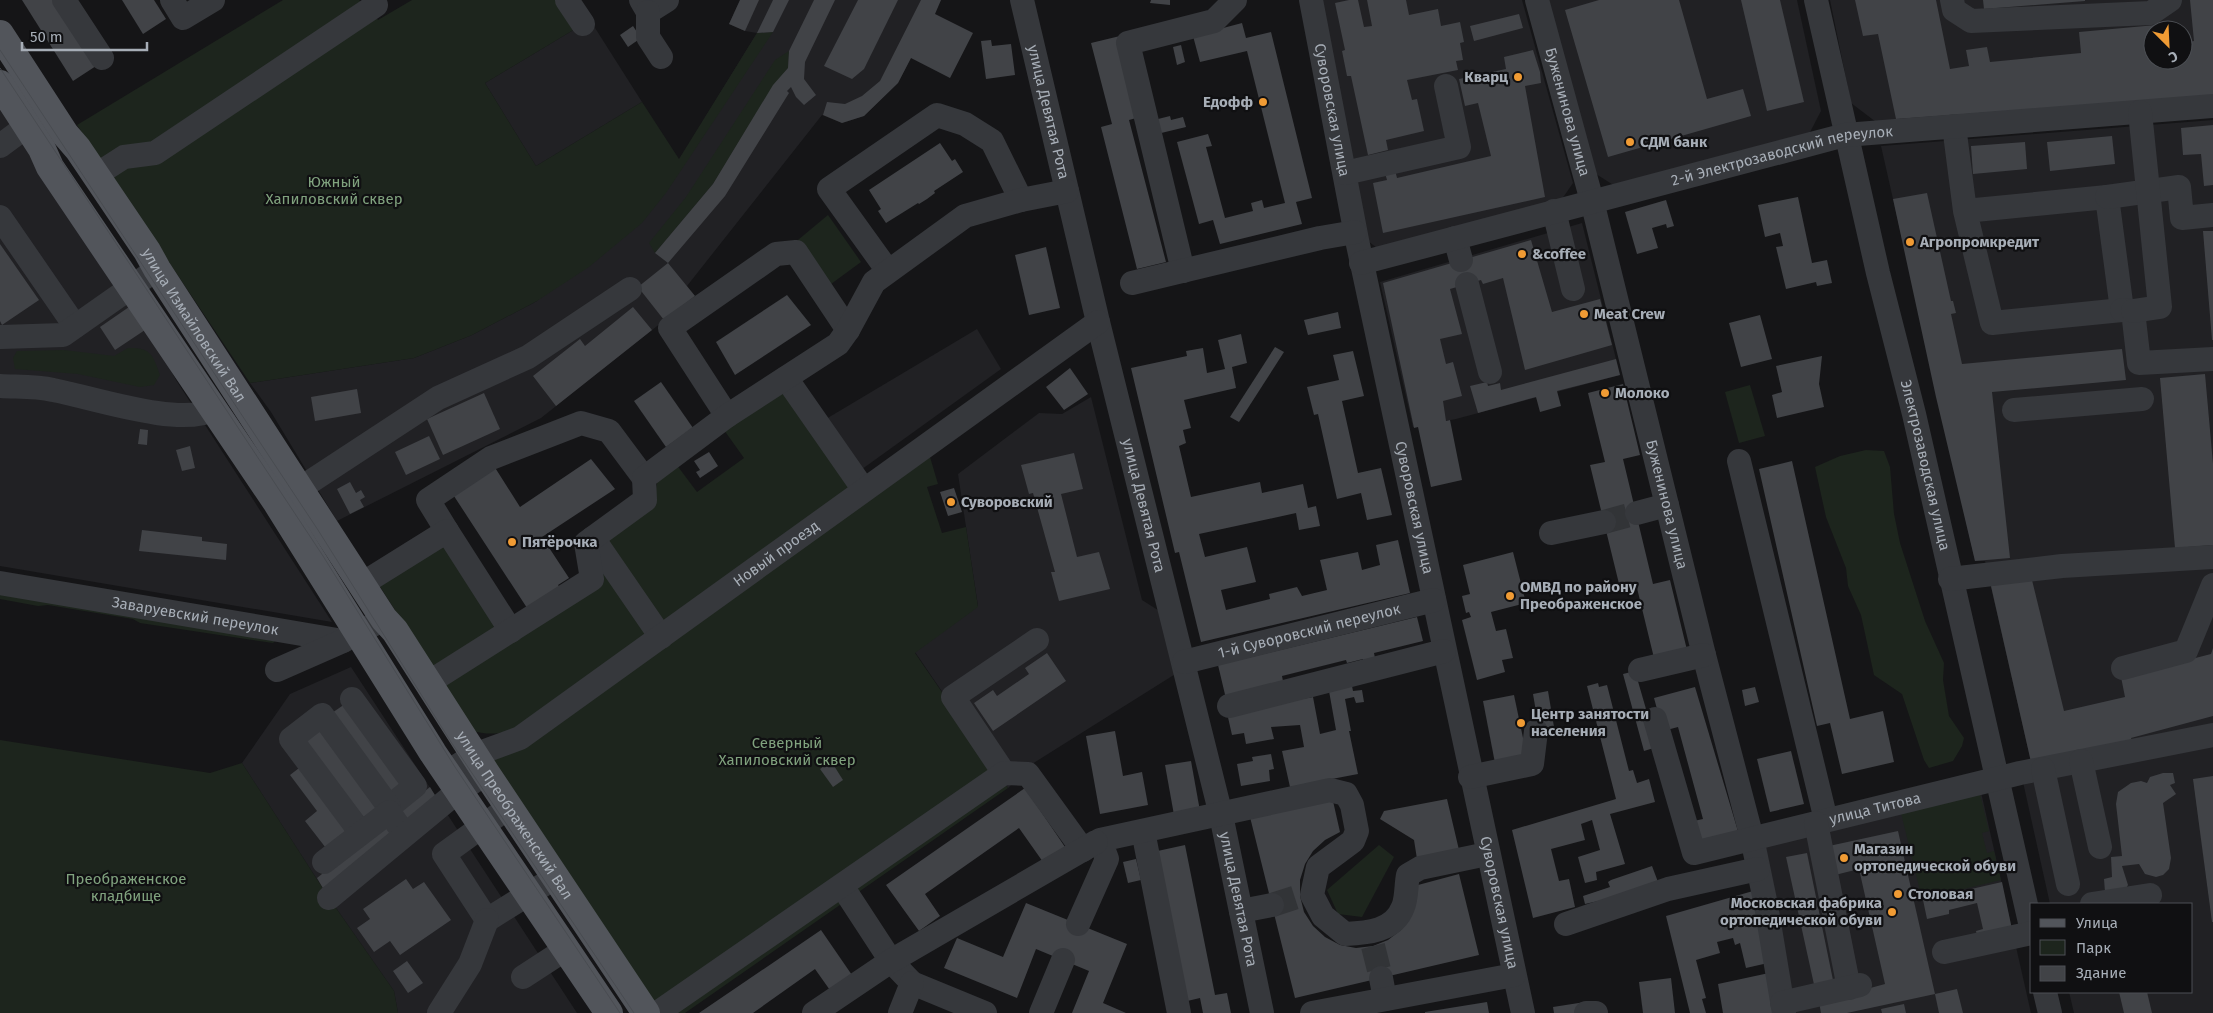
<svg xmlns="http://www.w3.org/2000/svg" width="2213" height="1013" viewBox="0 0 2213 1013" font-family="'Fira Sans',sans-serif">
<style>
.built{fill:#212124;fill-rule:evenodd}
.green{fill:#1d251d}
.building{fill:#414347}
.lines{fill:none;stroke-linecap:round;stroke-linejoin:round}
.minor-tunnel{stroke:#323437;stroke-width:24;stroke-dasharray:24 12;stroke-linecap:butt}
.minor{stroke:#36383c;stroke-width:24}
.major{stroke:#52555b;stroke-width:28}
.tram{stroke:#494c51;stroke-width:1}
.poi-dot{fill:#f09b34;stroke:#101012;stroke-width:2}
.labels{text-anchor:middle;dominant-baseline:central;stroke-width:4.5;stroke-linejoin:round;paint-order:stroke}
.poi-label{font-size:15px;font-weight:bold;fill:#a7aeb7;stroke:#101012;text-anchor:start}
.street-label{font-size:15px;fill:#a7aeb7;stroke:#101012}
.park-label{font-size:15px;fill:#80a27e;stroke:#101012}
</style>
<rect width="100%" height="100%" fill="#151517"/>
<g class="built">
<polygon points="740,0 941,0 898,83 864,116 842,123 822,115 687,286 695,296 541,418 337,521 271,412 250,383 414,358 472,335 537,301 679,160 757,33 745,31 729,24"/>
<polygon points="1320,0 1522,0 1573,183 1562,199 1377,248 1368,241"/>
<polygon points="1548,0 1797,0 1821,111 1808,136 1615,186 1596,174"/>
<path d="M1830 0H2213V95L1880 125 1851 103ZM2153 30H2183V60H2153Z"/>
<polygon points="590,20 642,102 536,166 485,83"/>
<polygon points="0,104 150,331 176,380 332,622 0,566"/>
<polygon points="2213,120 2213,1013 2074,1013 2069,992 2192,992 2192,904 2050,904 2023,782 2031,762 1985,561 1975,561 1881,146"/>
<polygon points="1582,223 1620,375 1456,419 1413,427 1380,282"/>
<polygon points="977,329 1001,369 858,472 826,419"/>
<polygon points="1091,397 1142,600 1161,612 1177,673 1032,764 1008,788 915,652 978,606 958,474 1039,413 1062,414"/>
<polygon points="351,667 438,800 577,1013 398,1013 394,991 329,898 242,763 290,694"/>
<polygon points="1981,792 2031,1013 1796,1013 1764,840"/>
</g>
<g class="green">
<polygon points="283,0 359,0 378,20 412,0 577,0 590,20 485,83 536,166 642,102 679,159 757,33 773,32 666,193 642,223 589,267 537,301 472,335 414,358 250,383 77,125"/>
<polygon points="789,51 788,68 773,86 713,184 655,253 649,243 686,197 775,60"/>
<polygon points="828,215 861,262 831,284 798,240"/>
<path d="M128 348C151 347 153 355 160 375L154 385 140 387 78 374 15 369 13 358 17 351 64 350 114 356Z"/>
<polygon points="1750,385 1765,436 1739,443 1725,392"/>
<path d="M786 387 855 484 519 728C501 734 489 736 470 730L442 684 604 582 599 546 653 505 658 478 676 464 697 492 744 458 724 430Z"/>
<polygon points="1866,450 1884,451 1890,467 1894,514 1900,543 1925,621 1944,663 1943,680 1949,716 1964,738 1962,746 1953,761 1929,768 1924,760 1902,694 1874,675 1861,615 1848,586 1846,568 1826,517 1815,467 1840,456"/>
<polygon points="930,457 938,484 927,487 942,533 966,527 978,607 915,653 1008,788 685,1013 653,1013 490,762"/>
<polygon points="444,543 506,631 436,674 377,582"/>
<polygon points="0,591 275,641 273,643 140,623 133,619 48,605 38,606 0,599"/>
<polygon points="0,740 210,773 242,763 329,898 394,991 398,1013 0,1013"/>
<polygon points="1980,794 1989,831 1982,833 1987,853 1994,851 2001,880 1922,899 1901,813"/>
<polygon points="1379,845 1394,857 1362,917 1338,914 1327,890"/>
</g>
<g class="building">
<polygon points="22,0 54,0 96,66 73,81"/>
<polygon points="122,0 154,0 166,19 143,34"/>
<polygon points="740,0 759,0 745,31 729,24"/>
<polygon points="773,0 789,0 773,32 757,33"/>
<polygon points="814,0 835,0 805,62 804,79 816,95 804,105 796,97 791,87 787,91 789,93 725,196 668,263 655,253 713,184 773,85 788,68 789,51"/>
<polygon points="858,0 898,0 864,69 852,79 824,66"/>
<polygon points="921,0 941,0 935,14 973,33 950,78 911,58 898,83 864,116 842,123 823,115 827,102 845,104 862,96 880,81"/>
<polygon points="1151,0 1170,0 1170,5 1150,3"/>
<polygon points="1349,0 1358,0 1364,27 1372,26 1367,0 1406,0 1409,15 1438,9 1441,26 1460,22 1464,42 1460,43 1463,60 1456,61 1458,70 1407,80 1412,100 1417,99 1424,131 1386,140 1388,150 1368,155 1351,76 1347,76 1342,51 1345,50 1335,3"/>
<polygon points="1599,0 1679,0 1707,99 1743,89 1751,116 1608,157 1565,10"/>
<polygon points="1741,0 1780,0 1804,102 1767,111"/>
<polygon points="1855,0 1936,0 1950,69 1969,66 1966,50 1987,47 1990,62 2081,53 2079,32 2156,25 2156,30 2153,30 2153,60 2183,60 2183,43 2194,41 2190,0 2213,0 2213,96 1896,119 1878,34 1863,36"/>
<polygon points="1983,0 2085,0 2085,1 1984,9"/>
<polygon points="1519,14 1523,28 1474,41 1470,26"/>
<polygon points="1242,23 1246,38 1271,32 1312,198 1296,202 1302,224 1220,244 1213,220 1199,224 1177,142 1208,134 1212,146 1206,147 1225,218 1253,211 1251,203 1262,200 1264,208 1285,203 1247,51 1200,62 1193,36"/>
<polygon points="633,26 641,38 628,47 620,35"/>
<polygon points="1120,36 1140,117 1129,120 1166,262 1137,269 1101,127 1112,124 1091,43"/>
<polygon points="991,40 992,46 1011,44 1015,75 986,79 981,41"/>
<polygon points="1181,45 1185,62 1177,65 1173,47"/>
<polygon points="1533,50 1540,72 1541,83 1525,86 1545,197 1383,233 1373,183 1387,180 1385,173 1395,170 1397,178 1491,156 1478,103 1465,106 1459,79 1506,69 1504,57"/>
<polygon points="1170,116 1171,120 1183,117 1186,127 1153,135 1150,121"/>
<polygon points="2213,125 2213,185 2204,186 2201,154 2183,155 2181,128"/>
<polygon points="2112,136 2115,164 2050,171 2047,142"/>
<polygon points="2025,142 2027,169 1973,174 1971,146"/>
<polygon points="940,143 952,161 955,159 963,172 934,191 935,193 927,199 919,204 918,203 886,223 878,211 881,209 869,190"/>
<polygon points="1927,193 1951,301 1953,301 1956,313 1951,314 1962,364 2122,349 2126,380 1992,392 2010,558 1975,561 1936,397 1893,199"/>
<polygon points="1798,197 1812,263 1827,260 1832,283 1817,286 1816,282 1786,289 1776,247 1783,246 1780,233 1765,237 1758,205"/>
<polygon points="1666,200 1674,226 1667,228 1666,224 1652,228 1658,248 1637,254 1625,212"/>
<polygon points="2203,231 2213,231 2213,340 2212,340"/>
<polygon points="1531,240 1552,312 1600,299 1612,345 1525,370 1503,278 1483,284 1481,280 1450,289 1462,334 1440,339 1446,364 1453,362 1462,396 1443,401 1446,421 1450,420 1462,480 1431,487 1418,427 1414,428 1383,283"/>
<polygon points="0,244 39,300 2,325 0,321"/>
<polygon points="1046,247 1060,308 1029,315 1015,255"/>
<polygon points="668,263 695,296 664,320 638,287"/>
<polygon points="787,295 811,325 735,375 716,342"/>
<polygon points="129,307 145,330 115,350 100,327"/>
<polygon points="633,307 652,330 556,406 533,376 580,339 585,346"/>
<polygon points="1338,312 1341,328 1308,335 1304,320"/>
<polygon points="1760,315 1772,359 1741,367 1729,323"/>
<polygon points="1241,334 1247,363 1232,367 1236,388 1184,400 1191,428 1183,430 1186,443 1179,446 1191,497 1260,482 1262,493 1303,484 1308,508 1316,506 1320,526 1299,530 1296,513 1199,534 1205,557 1247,547 1256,582 1221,590 1226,610 1270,599 1269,594 1297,587 1302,596 1327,590 1320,560 1358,552 1362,570 1380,565 1376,545 1398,540 1410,593 1201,642 1179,552 1175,553 1131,368 1187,356 1186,351 1203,348 1207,373 1225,369 1218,340"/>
<polygon points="1275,347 1284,352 1239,422 1230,417"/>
<polygon points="1353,351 1364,396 1342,401 1358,473 1381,468 1392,515 1367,520 1361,493 1337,499 1318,414 1314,415 1307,387 1339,380 1333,355"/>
<polygon points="1822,356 1819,384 1824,407 1777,418 1772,395 1782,392 1776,366"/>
<polygon points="1616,359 1620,375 1557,391 1561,406 1540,412 1536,397 1478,413 1470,386 1487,382 1488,386 1500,383 1501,390"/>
<polygon points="1070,368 1088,394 1064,410 1046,387"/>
<polygon points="2205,374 2213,464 2213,545 2175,548 2160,378"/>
<polygon points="661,382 693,428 666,447 634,401"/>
<polygon points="1623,384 1640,455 1623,459 1653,584 1670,580 1687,650 1654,658 1637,588 1621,592 1590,465 1605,462 1588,393"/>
<polygon points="357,389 361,413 315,421 311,397"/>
<polygon points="484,393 500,429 443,455 427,419"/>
<polygon points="140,429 148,430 147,445 138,444"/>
<polygon points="429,436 440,459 406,475 395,452"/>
<polygon points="190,446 195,468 182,471 176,450"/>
<polygon points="709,452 718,466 700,478 696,472 700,470 694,461"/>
<polygon points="1074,453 1083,489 1061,494 1077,557 1099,552 1110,589 1059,601 1051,572 1055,572 1033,493 1029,494 1021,465"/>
<polygon points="591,459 615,489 542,537 569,578 558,585 562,590 529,611 452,493 494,466 520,507"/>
<polygon points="1792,461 1850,719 1883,711 1894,762 1842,774 1830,723 1817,726 1759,469"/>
<polygon points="350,482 356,493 361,490 365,497 360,500 364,507 350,514 337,489"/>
<polygon points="954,488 962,512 948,516 940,492"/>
<polygon points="142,530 202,537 202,541 227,544 226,560 139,551"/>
<polygon points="1513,552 1526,603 1491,612 1496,631 1506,629 1513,658 1502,660 1505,672 1477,680 1462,620 1471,617 1469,612 1466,613 1462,596 1470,594 1463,565"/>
<polygon points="2031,576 2064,711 2125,697 2121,677 2211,654 2213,648 2213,716 2131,738 2132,741 2031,762 1991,586"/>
<polygon points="1417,617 1423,641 1374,653 1376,663 1364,666 1363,659 1347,663 1346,660 1282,676 1283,681 1227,703 1218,665"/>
<polygon points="1047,653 1066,681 993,731 974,703 993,690 997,696 1029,674 1025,668"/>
<polygon points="1635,671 1657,747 1644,751 1623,674"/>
<polygon points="1598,683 1599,687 1607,685 1629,771 1633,770 1637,783 1649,779 1655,802 1610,814 1625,864 1596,872 1597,880 1585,883 1578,857 1600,850 1592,820 1581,824 1585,840 1551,849 1559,881 1569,879 1575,907 1533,918 1512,830 1616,799 1587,686"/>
<polygon points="1352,686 1353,691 1362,690 1364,702 1356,703 1354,697 1345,699 1351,731 1349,731 1358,774 1290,787 1282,751 1304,747 1300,725 1271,727 1274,739 1246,744 1244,733 1232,735 1227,713 1313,697 1320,734 1336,730 1329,691"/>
<polygon points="1695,687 1740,838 1697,850 1689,822 1703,819 1678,727 1663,731 1654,698"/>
<polygon points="1755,687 1759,702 1745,706 1742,690"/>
<polygon points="1548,691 1554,727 1539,729 1533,694"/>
<polygon points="1514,695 1527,757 1495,763 1483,701"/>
<polygon points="345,704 404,784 389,796 329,715"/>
<polygon points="322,724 383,807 362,823 300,740"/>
<polygon points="1115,731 1123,776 1142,772 1148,805 1100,814 1086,736"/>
<polygon points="1791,751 1804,804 1770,812 1757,759"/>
<polygon points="1271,754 1274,769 1269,770 1270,781 1241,786 1237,764 1253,761 1252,757"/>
<polygon points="831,761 843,780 833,787 820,769"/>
<polygon points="1191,761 1200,811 1174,815 1165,765"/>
<polygon points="303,765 354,834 329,852 305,821 317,811 290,775"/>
<polygon points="2163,773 2173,773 2175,783 2170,785 2176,794 2163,803 2171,858 2169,869 2163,875 2156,877 2145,874 2139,864 2122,866 2128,885 2125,890 2105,892 2104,879 2112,877 2111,857 2122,856 2116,804 2118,792 2131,783 2141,781 2147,783 2150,777"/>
<polygon points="2213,776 2213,922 2212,922 2193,779"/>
<polygon points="430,787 438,800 406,825 397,813"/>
<polygon points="1025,788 1065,847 1043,862 1019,828 925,894 940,916 919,931 886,885"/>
<polygon points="1447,799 1459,850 1417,859 1414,840 1380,819 1384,811"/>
<polygon points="1333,801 1340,832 1325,840 1313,851 1305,864 1300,880 1300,896 1304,912 1313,926 1325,937 1340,945 1356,948 1373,946 1388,940 1401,930 1418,885 1459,874 1479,955 1295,998 1250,817"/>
<polygon points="387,822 395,833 324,890 317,878"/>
<polygon points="1898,831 1935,994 1847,1013 1821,1013 1819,1002 1885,984 1859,869 1835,875 1829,846"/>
<polygon points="1185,845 1215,995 1227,993 1231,1013 1203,1013 1200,998 1183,1002 1153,852"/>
<polygon points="1807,853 1834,985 1815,989 1786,857"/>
<polygon points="1136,859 1141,880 1128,883 1123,862"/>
<polygon points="1652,866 1658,882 1616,897 1585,904 1583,896 1610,887 1608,882 1611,880"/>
<polygon points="406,879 413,889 424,882 451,920 400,955 390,941 374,952 357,928 370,919 363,909"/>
<polygon points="2002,882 2013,934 1978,941 1976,931 1983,929 1977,903 1949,910 1949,914 1927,919 1923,900"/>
<polygon points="1753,891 1768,963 1746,968 1740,943 1735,945 1733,938 1717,942 1720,953 1696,960 1706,998 1702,999 1706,1013 1690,1013 1666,916"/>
<polygon points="1026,903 1127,944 1103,1003 1126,1013 1072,1013 1089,971 1036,949 1017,998 944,968 957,938 1003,957"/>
<polygon points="821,930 854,978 832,993 815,969 753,1013 699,1013"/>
<polygon points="407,961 423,983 408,993 393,971"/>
<polygon points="1769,973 1777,1013 1723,1013 1718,984"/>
<polygon points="1671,978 1675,1013 1643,1013 1639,982"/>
<polygon points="1957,989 1963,1013 1939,1013 1935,994"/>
<polygon points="2119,992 2147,992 2152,1013 2124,1013"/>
<polygon points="1487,1002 1489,1013 1425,1013 1425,1012"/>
<polygon points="1585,1002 1586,1013 1554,1013 1553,1007"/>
<polygon points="1904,1004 1906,1013 1882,1013 1881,1009"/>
</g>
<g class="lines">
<g class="minor-tunnel">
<polyline points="1604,522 1637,513"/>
<polyline points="1272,905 1300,896"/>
<polyline points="1373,946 1381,978"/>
</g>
<g class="minor">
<polyline points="64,0 102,58"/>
<polyline points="172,0 183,18 213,0"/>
<polyline points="567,0 583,24"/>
<polyline points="641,0 648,12 667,0"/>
<path id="s1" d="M1022 0 1098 322 1221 815 1262 1013"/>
<path id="s2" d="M1311 0 1357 240 1523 1013"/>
<path id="s3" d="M1537 0 1592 201 1704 655 1752 838 1766 905 1784 1013"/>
<path id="s4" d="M1816 0 1878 273 1914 414 2032 931"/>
<polyline points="1952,0 1954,10 1971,21 2151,13 2170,0"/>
<polyline points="648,12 648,37 661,57"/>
<polyline points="1954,126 1965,211 1992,323 2122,310 2107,197 1965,211"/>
<polyline points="0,146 27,126"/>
<polyline points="1345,173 1459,147 1446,86"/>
<polyline points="96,175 124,157 155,153 376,5"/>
<polyline points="2107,197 2179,187 2182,218 2213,215"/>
<polyline points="1554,211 1573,289"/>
<polyline points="0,217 75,326"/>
<polyline points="1455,238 1461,260"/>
<path id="s5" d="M1361 263 1845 135 2213 106"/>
<polyline points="888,271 829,189 937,115 965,124 992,141 1021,200"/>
<polyline points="1183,271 1128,43 1214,21 1235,0"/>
<polyline points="1132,283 1320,238 1355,232"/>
<polyline points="1467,284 1490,372"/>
<polyline points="2122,310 2133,311 2139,363 2213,359"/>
<polyline points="2133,311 2160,307 2140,112"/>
<polyline points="1,337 63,335 157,269"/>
<polyline points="786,378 864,490"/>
<path d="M0 386C18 387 36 386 53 390 91 397 181 428 214 409"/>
<polyline points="2014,410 2142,399"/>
<polyline points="727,416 670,328 776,254 796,252 848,330"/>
<polyline points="1739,461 1826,820"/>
<polyline points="284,499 438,398 528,357 630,289"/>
<polyline points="1637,513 1667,505"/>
<polyline points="447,531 428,500 491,458 581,423 609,431 644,478"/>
<polyline points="1551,533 1604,522"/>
<polyline points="593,538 661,637"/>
<polyline points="1950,579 2062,566 2213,557"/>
<path id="s6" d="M0 583 343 641 384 619"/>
<polyline points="362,584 447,531 511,631"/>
<path id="s7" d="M1184 662 1434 600"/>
<polyline points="2123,668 2186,651 2213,585"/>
<polyline points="277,670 343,641"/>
<polyline points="1640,670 1704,655"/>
<polyline points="428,683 592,579 586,543 645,500 644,478 727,416 838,344 848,330 874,282 965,216 1021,200 1067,191"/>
<polyline points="352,699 415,786 389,807"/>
<polyline points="1229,706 1444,651"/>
<path id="s8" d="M1655 719 1694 853 2020 773 2213 735"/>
<polyline points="2081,761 2100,847"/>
<polyline points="2043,769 2068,884"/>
<path id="s9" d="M446 773 474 755 520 738 1098 322"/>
<polyline points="1004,773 953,697 1037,640"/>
<polyline points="1470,777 1532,764 1536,731"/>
<polyline points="509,807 444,854 487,920 556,877"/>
<polyline points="1816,823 1849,988"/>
<polyline points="1143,831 1179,1013"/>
<polyline points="361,833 291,739 322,715 389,807 389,812"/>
<polyline points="324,862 389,812 398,825"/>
<polyline points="842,886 891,961 912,983 985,1013"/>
<polyline points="329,898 451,797 486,773"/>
<polyline points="2092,904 2150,895"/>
<polyline points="1241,911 1272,905"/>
<path d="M1078 924 1107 859 1100 840 1330 790 1346 794 1352 805 1357 831 1353 841 1318 867 1312 895 1323 916 1345 934C1368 933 1394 931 1403 907 1407 898 1406 884 1408 875L1420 868 1487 854"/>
<polyline points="1566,924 1668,889 1758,869"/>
<polyline points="1944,952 2032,933"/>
<polyline points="523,977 566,949"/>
<polyline points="1381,978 1385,999"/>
<polyline points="2045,992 2050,1013"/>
<polyline points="1782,1003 1860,985"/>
<polyline points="439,1013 470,964 487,920"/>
<polyline points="657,1013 1004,773 1028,774 1083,850"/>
<polyline points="814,1013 891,961 1096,842"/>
<polyline points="900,1013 912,983"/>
<polyline points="1041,1013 1063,960"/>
<polyline points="1312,1013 1514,975"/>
<polyline points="1586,1013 1596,1013"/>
</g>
<g class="major">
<path id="s10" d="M0 34 65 134 78 149 147 251 157 269 384 619 395 631 486 773 646 1013"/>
<polyline points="0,84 42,149 50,167 277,503 433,753 609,1013"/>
</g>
<g class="tram">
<polyline points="0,50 318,530 451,742 634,1013"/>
<polyline points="0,68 323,556 455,767 620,1013"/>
</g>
</g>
<g class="poi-dot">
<circle cx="1518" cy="77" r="5"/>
<circle cx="1263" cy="102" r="5"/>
<circle cx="1630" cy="142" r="5"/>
<circle cx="1910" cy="242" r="5"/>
<circle cx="1522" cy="254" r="5"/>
<circle cx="1584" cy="314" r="5"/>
<circle cx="1605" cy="393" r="5"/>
<circle cx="951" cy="502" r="5"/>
<circle cx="512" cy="542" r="5"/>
<circle cx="1510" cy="596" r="5"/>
<circle cx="1521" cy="723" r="5"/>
<circle cx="1844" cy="858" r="5"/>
<circle cx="1898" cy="894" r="5"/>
<circle cx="1892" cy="912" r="5"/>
</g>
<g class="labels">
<g class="poi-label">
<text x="1508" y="77" text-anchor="end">Кварц</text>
<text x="1253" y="102" text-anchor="end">Едофф</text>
<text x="1640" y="142">СДМ банк</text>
<text x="1920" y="242">Агропромкредит</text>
<text x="1532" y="254">&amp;coffee</text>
<text x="1594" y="314">Meat Crew</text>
<text x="1615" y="393">Молоко</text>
<text x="961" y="502">Суворовский</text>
<text x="522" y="542">Пятёрочка</text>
<text x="1520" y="587">ОМВД по району<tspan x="1520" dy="17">Преображенское</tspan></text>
<text x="1531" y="714">Центр занятости<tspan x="1531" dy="17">населения</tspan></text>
<text x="1854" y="849">Магазин<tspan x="1854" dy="17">ортопедической обуви</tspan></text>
<text x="1908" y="894">Столовая</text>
<text x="1882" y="903" text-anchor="end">Московская фабрика<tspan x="1882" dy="17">ортопедической обуви</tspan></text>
</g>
<g class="street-label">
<text stroke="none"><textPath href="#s2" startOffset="112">Суворовская улица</textPath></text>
<text stroke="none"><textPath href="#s1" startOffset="115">улица Девятая Рота</textPath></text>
<text stroke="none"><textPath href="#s3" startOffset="116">Буженинова улица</textPath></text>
<text stroke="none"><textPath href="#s5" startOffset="435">2-й Электрозаводский переулок</textPath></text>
<text stroke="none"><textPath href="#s10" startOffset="350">улица Измайловский Вал</textPath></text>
<text stroke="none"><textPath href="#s4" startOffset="478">Электрозаводская улица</textPath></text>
<text stroke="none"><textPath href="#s3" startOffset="521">Буженинова улица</textPath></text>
<text stroke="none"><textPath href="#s1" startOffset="520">улица Девятая Рота</textPath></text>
<text stroke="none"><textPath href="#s2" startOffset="518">Суворовская улица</textPath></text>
<text stroke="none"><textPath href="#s9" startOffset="398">Новый проезд</textPath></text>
<text stroke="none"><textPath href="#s6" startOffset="198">Заваруевский переулок</textPath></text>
<text stroke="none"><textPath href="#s7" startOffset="129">1-й Суворовский переулок</textPath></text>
<text stroke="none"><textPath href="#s8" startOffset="326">улица Титова</textPath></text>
<text stroke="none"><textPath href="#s10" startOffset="936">улица Преображенский Вал</textPath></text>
<text stroke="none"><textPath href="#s1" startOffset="925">улица Девятая Рота</textPath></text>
<text stroke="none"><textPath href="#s2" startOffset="922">Суворовская улица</textPath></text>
</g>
<g class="park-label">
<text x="334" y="182">Южный<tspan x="334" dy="17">Хапиловский сквер</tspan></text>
<text x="787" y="743">Северный<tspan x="787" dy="17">Хапиловский сквер</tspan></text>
<text x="126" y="879">Преображенское<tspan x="126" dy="17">кладбище</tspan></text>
</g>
</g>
<rect x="2030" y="903" width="162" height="90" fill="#101012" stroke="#4c4f54"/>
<rect x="2040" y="919" width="25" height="8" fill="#52555b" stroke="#4c4f54"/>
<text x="2076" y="928" font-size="15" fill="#a7aeb7">Улица</text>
<rect x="2040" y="940" width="25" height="15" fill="#1d251d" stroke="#4c4f54"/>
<text x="2076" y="953" font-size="15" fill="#a7aeb7">Парк</text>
<rect x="2040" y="966" width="25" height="15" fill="#414347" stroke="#4c4f54"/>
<text x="2076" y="978" font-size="15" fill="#a7aeb7">Здание</text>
<g transform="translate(2168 45) rotate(156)"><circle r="24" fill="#101012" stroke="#4c4f54"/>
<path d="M0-4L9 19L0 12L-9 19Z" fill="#f09b34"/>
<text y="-8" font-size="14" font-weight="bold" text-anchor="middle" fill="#a7aeb7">С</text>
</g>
<path d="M22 42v8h125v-8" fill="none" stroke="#a7aeb7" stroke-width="2.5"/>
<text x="30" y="42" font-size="15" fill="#a7aeb7" stroke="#101012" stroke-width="4" paint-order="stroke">50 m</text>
</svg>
